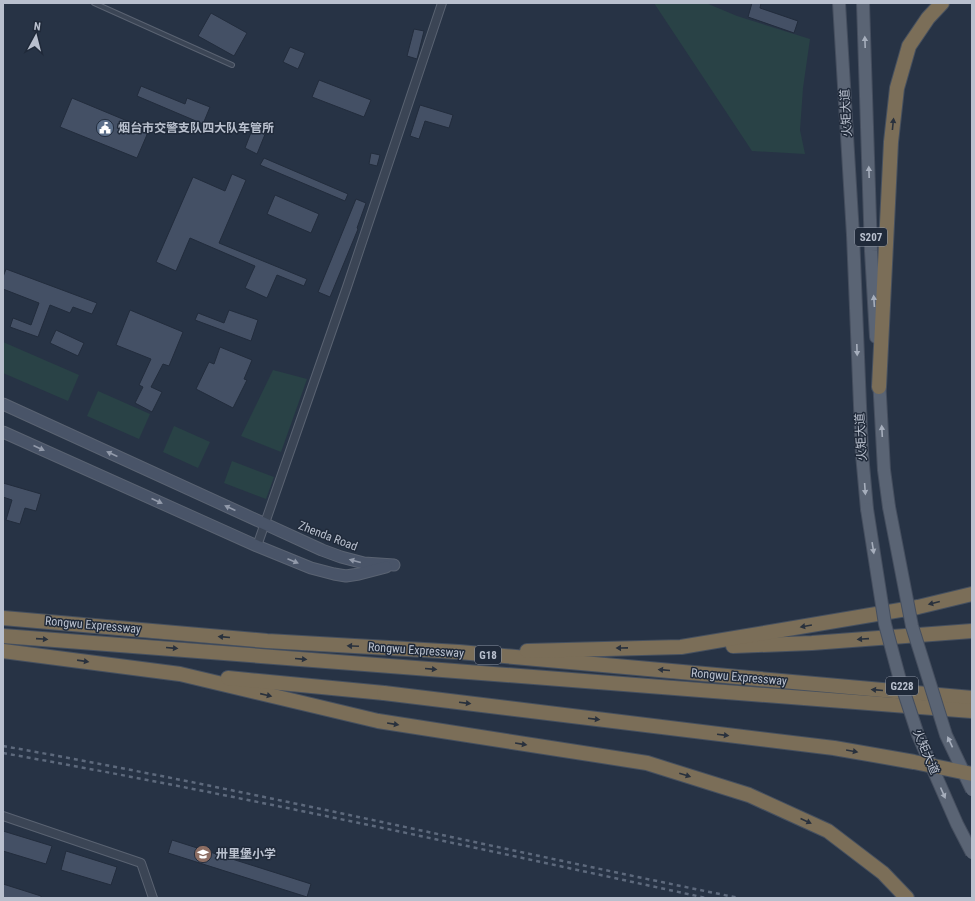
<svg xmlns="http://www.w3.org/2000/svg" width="975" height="901" viewBox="0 0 975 901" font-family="'Roboto Condensed','Noto Sans SC',sans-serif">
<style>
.green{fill:#294246}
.building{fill:#445065;stroke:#222c3c}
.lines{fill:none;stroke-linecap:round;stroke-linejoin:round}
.lane-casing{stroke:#5a6372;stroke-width:6}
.street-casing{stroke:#5a6372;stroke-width:10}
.secondary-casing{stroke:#5a6372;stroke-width:13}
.primary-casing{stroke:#454e5e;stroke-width:14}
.highway-casing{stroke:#46505f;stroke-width:16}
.lane{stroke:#3b4555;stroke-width:4}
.street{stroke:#3b4555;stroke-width:8}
.secondary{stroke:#495468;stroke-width:11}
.primary{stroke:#5a6474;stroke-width:12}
.highway{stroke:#7b6e58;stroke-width:14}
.rail{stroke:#5d697c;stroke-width:2.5;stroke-dasharray:4 4;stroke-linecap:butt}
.primary-bridge-casing{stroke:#454e5e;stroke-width:14;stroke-linecap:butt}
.highway-bridge-casing{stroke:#46505f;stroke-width:16;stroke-linecap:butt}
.primary-bridge{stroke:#5a6474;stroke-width:12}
.highway-bridge{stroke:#7b6e58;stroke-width:14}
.oneway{fill:#a6aebc}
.oneway2{fill:#29313d}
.oneway3{fill:#929aaa}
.labels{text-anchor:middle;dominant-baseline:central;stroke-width:3;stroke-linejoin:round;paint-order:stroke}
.shield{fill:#202a3a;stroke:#8b93a2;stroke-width:1}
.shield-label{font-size:11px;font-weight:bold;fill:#b9c0ce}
.street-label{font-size:12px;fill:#b9c0ce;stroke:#202a3a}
.poi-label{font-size:12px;font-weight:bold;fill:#b9c0ce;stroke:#202a3a;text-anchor:start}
</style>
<rect width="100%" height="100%" fill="#273345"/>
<g class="green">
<polygon points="654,3 706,3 737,16 810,39 803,88 800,130 805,154 752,151"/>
<polygon points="3,342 79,375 68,401 3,373"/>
<polygon points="273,370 307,379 281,452 241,436"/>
<polygon points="98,391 150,414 139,439 87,416"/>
<polygon points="174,426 210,442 198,468 163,452"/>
<polygon points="232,461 274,477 266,499 224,483"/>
</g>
<g class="building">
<polygon points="752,3 761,3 760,8 798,21 794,33 748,17"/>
<polygon points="211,13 247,33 234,56 198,36"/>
<polygon points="414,29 424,31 417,59 407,56"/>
<polygon points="290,47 305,53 298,69 283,62"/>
<polygon points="319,80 371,100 364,117 312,97"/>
<polygon points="141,86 185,104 187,98 210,107 203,124 137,96"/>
<polygon points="72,98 149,130 137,158 60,127"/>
<polygon points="420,105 453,115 449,128 425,121 419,139 410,136"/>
<polygon points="255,122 268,127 257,154 245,148"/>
<polygon points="371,153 380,155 377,166 369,164"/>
<polygon points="264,158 348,194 345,201 260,165"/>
<polygon points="232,174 246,180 219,243 307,279 304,286 277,275 267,298 245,288 255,266 190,238 176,271 156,262 193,177 225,191"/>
<polygon points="275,195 319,214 311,233 267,214"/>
<polygon points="356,199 366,203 357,228 358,229 330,297 318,292"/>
<polygon points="6,269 97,303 92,314 73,307 70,313 50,305 38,337 10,327 13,318 31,325 39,303 3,289 3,277"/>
<polygon points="130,310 183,332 169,366 163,364 151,387 162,392 152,412 135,403 143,387 139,385 151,359 116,345"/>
<polygon points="229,310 258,320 251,341 195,320 198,313 224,323"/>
<polygon points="56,330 84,343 78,356 50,343"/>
<polygon points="220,347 252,360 244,379 247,380 233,408 196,389 209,362 214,364"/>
<polygon points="3,483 41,494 36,511 25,508 20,524 6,520 12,500 3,497"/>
<polygon points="3,831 52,846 46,864 3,851"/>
<polygon points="172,840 311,884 307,897 168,853"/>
<polygon points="66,851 117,867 111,885 61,870"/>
<polygon points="3,884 41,896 41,898 3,898"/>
</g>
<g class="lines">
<defs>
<polyline id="lane" points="94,3 232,65"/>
<g id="street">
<polyline points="257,546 347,287 442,3"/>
<polyline points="3,816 141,863 153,898"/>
</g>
<g id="secondary">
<polyline points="3,404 322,550 341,557 364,563 394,565"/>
<polyline points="3,432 257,546 311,568 334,574 346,576 359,574 386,567"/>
</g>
<g id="primary">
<polyline points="839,3 853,235 862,454 867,509"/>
<polyline points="863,3 871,251 876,337"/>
<polyline points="879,378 884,470 889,507"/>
</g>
<g id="highway">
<polyline points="879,387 891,142 897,88 909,46 928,18 942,3"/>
<polyline points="3,618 267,641 459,652 972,698"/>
<polyline points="3,636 972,711"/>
<polyline points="733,646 812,643 972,631"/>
<polyline points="3,651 180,674 378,721 647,763 749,795 828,831 883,873 907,898"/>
<polyline points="527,651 681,647 918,607 972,594"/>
<polyline points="228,678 384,693"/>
</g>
</defs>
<use href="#lane" class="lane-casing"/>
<use href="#street" class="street-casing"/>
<use href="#secondary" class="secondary-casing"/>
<use href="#primary" class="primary-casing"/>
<use href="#highway" class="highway-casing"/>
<use href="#lane" class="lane"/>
<use href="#street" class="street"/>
<use href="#secondary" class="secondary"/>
<use href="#primary" class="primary"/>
<use href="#highway" class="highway"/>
<g class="rail">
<path d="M3 746C250 790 493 848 739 898"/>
<path d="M3 753C238 795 472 847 706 898"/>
</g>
<defs>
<g id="primary-bridge">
<polyline points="889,507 912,626 946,735 972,790"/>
<polyline points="867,509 885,624 900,680 918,735 957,824 972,853"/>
</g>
<polyline id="highway-bridge" points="384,693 834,748 914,762 972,774"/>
</defs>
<use href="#primary-bridge" class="primary-bridge-casing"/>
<use href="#highway-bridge" class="highway-bridge-casing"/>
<use href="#primary-bridge" class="primary-bridge"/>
<use href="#highway-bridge" class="highway-bridge"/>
</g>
<defs><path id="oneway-solid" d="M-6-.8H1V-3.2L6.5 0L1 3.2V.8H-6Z"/></defs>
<g class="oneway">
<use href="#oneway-solid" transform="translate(865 42) rotate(-92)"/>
<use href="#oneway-solid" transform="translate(869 172) rotate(-92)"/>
<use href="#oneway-solid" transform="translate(874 301) rotate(-94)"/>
<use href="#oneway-solid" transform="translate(857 350) rotate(88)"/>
<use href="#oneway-solid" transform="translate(882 431) rotate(-93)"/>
<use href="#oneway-solid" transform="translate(865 489) rotate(86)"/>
<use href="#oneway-solid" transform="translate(873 548) rotate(81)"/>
<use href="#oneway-solid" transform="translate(950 742) rotate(-115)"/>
<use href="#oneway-solid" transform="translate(943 793) rotate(66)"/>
</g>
<g class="oneway2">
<use href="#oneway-solid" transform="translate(893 124) rotate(-84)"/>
<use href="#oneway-solid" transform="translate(934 603) rotate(166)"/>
<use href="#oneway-solid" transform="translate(806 626) rotate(170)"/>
<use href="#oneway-solid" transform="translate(224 637) rotate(-175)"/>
<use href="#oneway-solid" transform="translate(42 639) rotate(4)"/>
<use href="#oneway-solid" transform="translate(863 639) rotate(176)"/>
<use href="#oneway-solid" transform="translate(353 646) rotate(-177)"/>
<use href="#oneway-solid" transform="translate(172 648) rotate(5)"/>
<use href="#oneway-solid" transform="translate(622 648) rotate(179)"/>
<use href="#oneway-solid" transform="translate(301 659) rotate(5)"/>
<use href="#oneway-solid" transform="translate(83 661) rotate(8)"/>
<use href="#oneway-solid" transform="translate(431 669) rotate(5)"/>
<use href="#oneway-solid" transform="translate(664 670) rotate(-175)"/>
<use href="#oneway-solid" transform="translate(877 690) rotate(-175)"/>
<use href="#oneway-solid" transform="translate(266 695) rotate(13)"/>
<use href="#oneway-solid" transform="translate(465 703) rotate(7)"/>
<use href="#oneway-solid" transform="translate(594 719) rotate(7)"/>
<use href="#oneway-solid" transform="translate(393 724) rotate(9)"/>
<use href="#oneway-solid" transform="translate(723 735) rotate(7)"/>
<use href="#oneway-solid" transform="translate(521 744) rotate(9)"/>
<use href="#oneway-solid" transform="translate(852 751) rotate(10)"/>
<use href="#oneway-solid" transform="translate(685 775) rotate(17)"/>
<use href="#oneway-solid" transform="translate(806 821) rotate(25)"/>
</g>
<g class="oneway3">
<use href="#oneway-solid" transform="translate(39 448) rotate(24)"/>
<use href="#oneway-solid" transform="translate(112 454) rotate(-155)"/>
<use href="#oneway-solid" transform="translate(157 501) rotate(24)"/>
<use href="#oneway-solid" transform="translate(230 508) rotate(-155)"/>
<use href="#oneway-solid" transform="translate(293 561) rotate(23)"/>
<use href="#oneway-solid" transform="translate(355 561) rotate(-165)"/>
</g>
<defs>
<symbol id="civic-disc" viewBox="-11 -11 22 22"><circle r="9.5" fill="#5c6f8a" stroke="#202a3a"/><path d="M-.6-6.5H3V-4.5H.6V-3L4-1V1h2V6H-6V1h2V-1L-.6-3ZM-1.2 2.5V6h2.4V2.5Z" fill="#fff"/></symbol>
<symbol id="school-disc" viewBox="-11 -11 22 22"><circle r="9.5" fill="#8d6e63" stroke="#202a3a"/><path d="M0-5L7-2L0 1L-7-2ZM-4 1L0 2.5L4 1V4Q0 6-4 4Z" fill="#fff"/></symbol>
</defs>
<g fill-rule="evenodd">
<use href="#civic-disc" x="95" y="118" width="20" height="20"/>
<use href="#school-disc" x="193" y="844" width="20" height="20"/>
</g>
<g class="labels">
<g class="shield">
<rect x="855" y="228" width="32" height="18" rx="3"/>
<rect x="475" y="646" width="26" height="18" rx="3"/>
<rect x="886" y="677" width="32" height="18" rx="3"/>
</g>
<g class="shield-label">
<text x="871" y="237">S207</text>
<text x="488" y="655">G18</text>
<text x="902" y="686">G228</text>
</g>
<g class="street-label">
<text transform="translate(846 113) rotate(-93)">火矩大道</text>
<text transform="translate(861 437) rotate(-93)">火矩大道</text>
<text transform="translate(328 536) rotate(21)">Zhenda Road</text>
<text transform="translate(93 625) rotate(5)">Rongwu Expressway</text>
<text transform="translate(416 650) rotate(4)">Rongwu Expressway</text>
<text transform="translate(739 677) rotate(5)">Rongwu Expressway</text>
<text transform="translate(926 752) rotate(67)">火矩大道</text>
</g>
<g class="poi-label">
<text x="118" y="128">烟台市交警支队四大队车管所</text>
<text x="216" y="854">卅里堡小学</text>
</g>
</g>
<rect width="975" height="901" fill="none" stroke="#b9c0ce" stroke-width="8"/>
<g transform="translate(36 36) rotate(7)" stroke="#202a3a" stroke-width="3" paint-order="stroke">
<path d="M0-3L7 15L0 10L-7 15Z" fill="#b9c0ce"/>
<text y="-6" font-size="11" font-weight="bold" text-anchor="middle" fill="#b9c0ce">N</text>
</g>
</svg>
